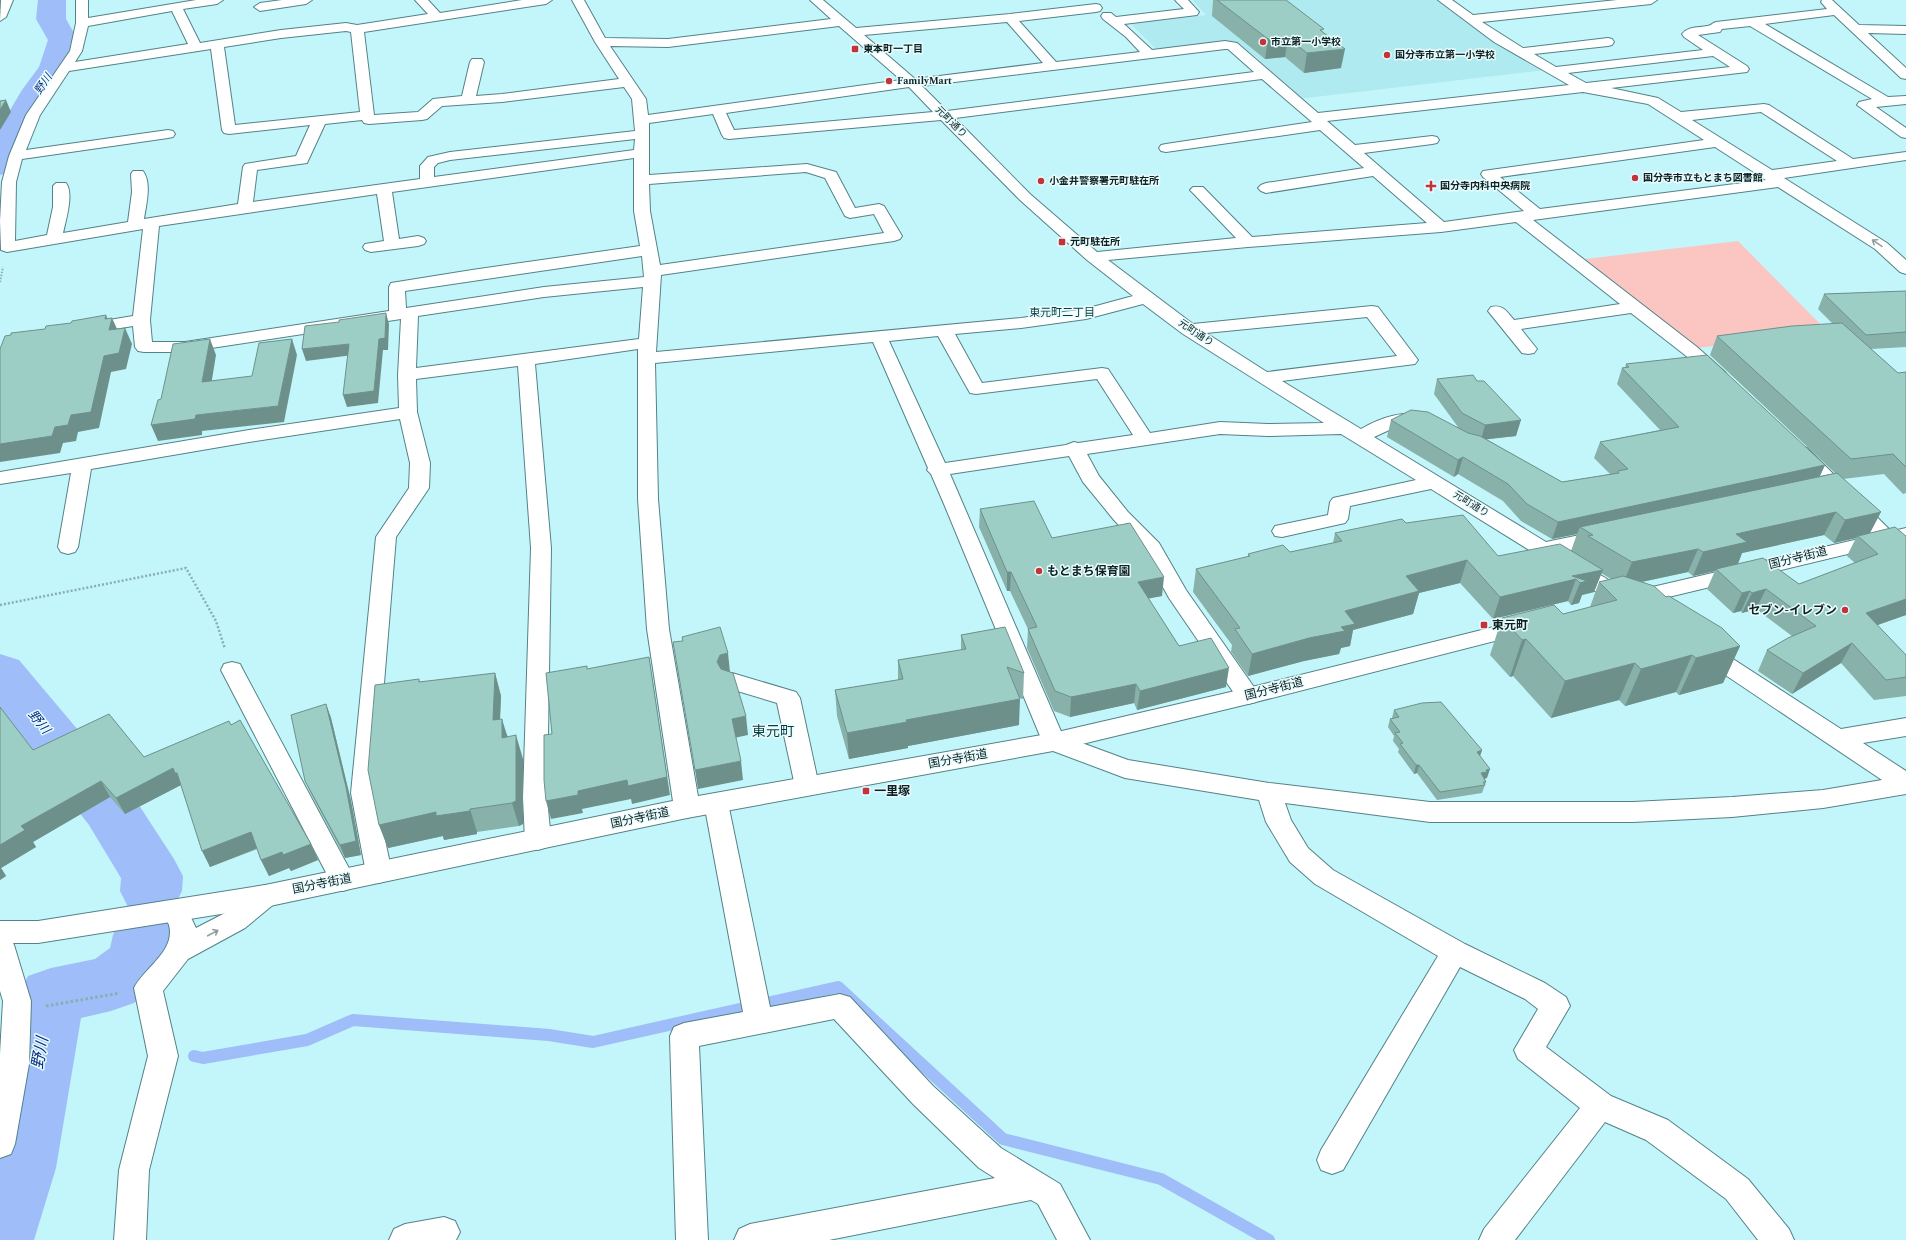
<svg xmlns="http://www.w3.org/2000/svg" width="1906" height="1240" viewBox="0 0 1906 1240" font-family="Spectral,'Noto Sans JP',serif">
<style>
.built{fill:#aeeaf0}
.green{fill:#fbc6c2}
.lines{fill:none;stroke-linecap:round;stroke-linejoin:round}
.stream{stroke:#9fbdf8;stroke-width:12}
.river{fill:#9fbdf8;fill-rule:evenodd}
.minor-casing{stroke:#538287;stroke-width:2}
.major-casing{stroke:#538287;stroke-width:2}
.path-far2{stroke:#87afb3;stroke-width:2;stroke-dasharray:1.5 1.5;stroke-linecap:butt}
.path-far1{stroke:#87afb3;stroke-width:2.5;stroke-dasharray:2 2;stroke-linecap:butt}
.path{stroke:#87afb3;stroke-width:3;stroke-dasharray:2.5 2.5;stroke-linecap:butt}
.minor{fill:#fff;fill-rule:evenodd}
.major{fill:#fff;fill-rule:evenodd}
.wall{fill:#87b1a9;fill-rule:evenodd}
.shaded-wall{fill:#6e908a}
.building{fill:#9dcec5;stroke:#6e908a}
.oneway{stroke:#939c9c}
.poi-dot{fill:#c3343a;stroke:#e9fcfe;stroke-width:1.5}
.labels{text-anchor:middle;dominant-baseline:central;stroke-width:3;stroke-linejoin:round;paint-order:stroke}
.far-poi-label{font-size:10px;font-weight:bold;fill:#0e2224;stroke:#e9fcfe;text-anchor:start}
.far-street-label{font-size:10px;fill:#0e2224;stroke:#e9fcfe}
.far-water-label{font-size:11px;font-style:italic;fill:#0d3081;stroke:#e9fcfe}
.far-neighbourhood-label{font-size:11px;fill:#073c40;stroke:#e9fcfe}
.street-label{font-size:12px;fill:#0e2224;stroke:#e9fcfe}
.poi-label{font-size:12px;font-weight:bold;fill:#0e2224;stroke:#e9fcfe;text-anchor:start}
.water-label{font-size:13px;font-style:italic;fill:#0d3081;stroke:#e9fcfe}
.quarter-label{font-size:14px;fill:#073c40;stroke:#e9fcfe}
.near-water-label{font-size:16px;font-style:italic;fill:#0d3081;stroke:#e9fcfe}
</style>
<rect width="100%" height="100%" fill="#c3f6fa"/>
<polygon class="built" points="1194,0 1439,0 1546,70 1298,99 1257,63 1260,61 1241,45 1226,41 1162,49 1155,48 1132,25 1135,23 1206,15 1193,1"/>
<polygon class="green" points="1738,241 1829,333 1697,348 1585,259"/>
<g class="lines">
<g class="stream">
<polyline points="140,963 142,969"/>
<polyline points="194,1056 203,1058 307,1040 353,1020 549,1035 593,1042 838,987 1003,1139 1161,1179 1269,1240"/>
</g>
<g class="river">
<polygon points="38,0 66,0 66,19 78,40 70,68 53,91 24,144 17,165 12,172 0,175 0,127 22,90 39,67 48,40 36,19"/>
<polygon points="0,654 19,660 131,793 174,859 183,876 182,891 173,909 159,913 168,916 177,935 173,963 163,982 134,1003 111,1011 81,1018 56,1168 34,1240 0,1240 0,1086 18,996 28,976 51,968 95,959 110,948 113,935 122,916 137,911 129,909 120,891 121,878 89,825 0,711"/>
</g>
<defs>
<g id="minor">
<polygon points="1,0 13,0 6,17 0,21"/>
<path d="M76 0H88V18L196 0H223L217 4 183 9 200 43 281 30 346 23 357 25 428 14 415 0H428L440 13 522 0H552L546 4 364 32 374 115 418 112 433 99 462 96 470 62 472 59H482L484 62 476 96 502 94 619 79 595 42 572 0H584L605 38 668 39 831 19 810 0H823L856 28 1010 14 1096 4 1100 5 1102 8 1100 11 1096 12 1019 21 1056 62 1140 52 1126 37 1103 19 1101 16 1103 13H1111L1116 17 1184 9 1175 0H1188L1199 12 1197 15 1124 24 1152 50 1225 41 1237 43 1318 113 1569 85 1494 42 1438 0H1452L1473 15 1617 0H1657L1651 4 1482 22 1523 48 1608 38 1612 39 1614 42 1612 45 1608 46 1534 54 1556 67 1703 50 1684 37 1682 34C1688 26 1698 28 1707 26 1711 26 1712 23 1716 22L1827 9 1821 2 1822 0H1832L1859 25 1906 26V34L1868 33 1906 68V79L1901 78 1834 15 1765 24 1888 97 1906 96V104L1876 107 1906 128V138L1901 137 1857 105 1859 102 1872 99 1750 26 1722 29 1720 32 1698 35 1747 66 1749 69 1747 72 1611 88 1658 98 1681 112 1764 104 1769 105 1853 159 1906 152V160L1784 178 1887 243 1906 260V274L1900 272 1875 249 1778 187 1533 220 1697 347 1725 372 1728 376 1725 380 1719 381 1713 380 1685 355 1631 313 1521 329 1537 349 1534 353 1528 354 1522 353 1488 311 1491 307C1503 304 1507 312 1514 320L1620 304 1516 222 1441 232 1248 247 1108 260 1193 324 1372 306 1378 307 1418 360 1415 364 1282 381 1361 429C1382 417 1403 410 1428 416L1430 420 1428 424 1398 426 1374 437 1546 542 1604 530 1611 531 1614 536 1611 541 1562 552 1632 594 1635 599 1632 604 1624 606 1616 604 1431 489 1350 506 1348 519 1345 523 1282 537 1275 536 1272 531 1275 526 1328 515 1330 502 1333 498 1416 480 1341 434 1268 436 1220 434 1087 454 1099 476 1128 512 1159 543 1186 590 1256 690 1260 696 1256 702 1248 704 1240 702 1169 598 1143 551 1114 520 1083 482 1069 456 950 474 1063 736 1128 760 1269 783 1430 802H1633L1732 797 1823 790 1882 780 1697 656 1694 651 1697 646 1705 643 1713 646 1841 729 1906 718V736L1863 743 1906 771V794L1823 808 1732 817 1633 822H1430L1285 803 1291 820 1308 848 1333 870 1465 944 1545 983 1566 997 1570 1006 1546 1047 1611 1096 1668 1120 1748 1179 1789 1229 1794 1240H1758L1726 1199 1646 1140 1605 1122 1515 1240H1479L1484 1229 1580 1108 1518 1059 1514 1050 1538 1009 1525 999 1460 967 1343 1170 1332 1174 1321 1170 1317 1160 1321 1150 1438 956 1315 884 1290 862 1266 822 1259 800 1125 778 1045 748 944 504 931 474 927 470 928 468 873 342 655 363 658 499 669 629 700 808 696 815 687 818 678 815 674 808 647 629 638 499V349L535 364 551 548 547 798 551 840 547 847 538 850 529 847 525 840 523 798 531 548 518 366 416 379 417 412 430 463 429 488 396 537 375 793 392 873 388 880 379 883 370 880 366 873 351 793 376 537 409 488 410 463 400 419 249 442 91 469 78 547 75 552 68 554 61 552 58 547 71 473 0 484V472L249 430 399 408 398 375 401 319 185 352H144L138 351 135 347 133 326 85 334 79 333 76 329 79 325 133 316 143 229 7 252 1 250 0 221 2 182 9 156 26 115 70 51 76 23ZM172 11 188 44 75 62 82 51 88 26ZM1007 22 1043 63 915 79 864 35ZM839 26 901 80 648 115 646 99 610 46 668 47ZM346 31 351 32 360 112 235 125 224 47 281 38ZM211 49 222 130 224 133 229 134 310 125 296 156 245 164 243 167 238 204 144 219C146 205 152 183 143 171H133L131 174 132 192 128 222 63 233C66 220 74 193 66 183H56L53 186V207L47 235 15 241 16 182 22 159 168 138 173 137 175 134 173 131 168 130 26 150 40 115 69 71ZM1225 49H1228L1254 72 947 111 922 86ZM1713 56 1730 67 1586 83 1568 73ZM1262 79 1312 122 1166 144 1161 145 1159 148 1161 151 1166 152 1320 130 1364 168 1266 183 1261 185 1258 188 1261 191 1266 193 1373 176 1427 223 1252 237 1203 187H1193L1190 190 1193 193 1236 238 1097 252 1030 194 955 118ZM624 87 632 99 635 131 450 152 428 157 420 166V179L253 202 257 170 307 163 325 124 362 120 364 123 369 124 422 120 427 119 442 106 502 102ZM909 87 933 112 734 130 726 113ZM1583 92 1648 104 1704 140 1483 171 1481 174 1483 177 1524 211 1444 222 1364 153 1432 144 1437 143 1439 140 1437 137 1432 136 1355 145 1327 121ZM1761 112 1837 161 1772 170 1692 120ZM713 114 722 135 724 138 729 139 941 120 1020 200 1087 260 1133 296 1085 309 1021 318 656 352 661 275 894 241 900 239 902 236 884 206 879 204 855 208 836 172 807 164 649 175V123ZM635 139 634 150 434 177V167L438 163 450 160ZM1715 147 1766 180 1540 209 1500 177ZM634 158V211L640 246 472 270 391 283 389 287V311L185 342H152L150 320 159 226 377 194 384 241 365 244 363 247 365 250 371 252 418 246 424 244 426 241 424 238 418 236 399 239 392 192ZM806 172 825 178 845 216 850 218 874 214 884 233 660 265 650 211 649 184ZM642 256 644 277 544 287 406 308 405 291ZM643 287 639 339 416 368 418 316 544 297ZM1143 304 1183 334 1324 423 1268 424 1220 422 1150 433 1108 369 1102 368 982 383 955 334 1021 328 1086 319ZM1367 317 1397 356 1267 372 1206 333ZM938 336 970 393 976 394 1097 379 1133 435 1078 443 1074 442 1066 445 945 463 889 341Z"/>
<polygon points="282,0 312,0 306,4 260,11 254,7 260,3"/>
<polygon points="1800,446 1807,448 1892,532 1895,537 1892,542 1885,543 1878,542 1793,456 1790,452 1793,448"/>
<polygon points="232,662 240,664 243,670 352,874 356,881 352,888 343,891 334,888 221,670 224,664"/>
<polygon points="732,673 796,692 800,698 819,786 816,793 807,795 798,793 795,786 777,703 724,687 721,681 724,675"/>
<polygon points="716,794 725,796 728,803 770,1007 840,994 850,997 933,1086 1001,1148 1060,1184 1090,1240 1057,1240 1038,1204 1031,1200 829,1240 734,1240 739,1229 750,1224 995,1178 979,1168 913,1104 834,1019 699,1046 708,1240 676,1240 670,1036 674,1027 684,1023 743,1012 704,803 707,796"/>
<path d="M265 885 274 888 278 896 274 904 245 928 188 959 163 991 178 1056 149 1170 146 1240H114L119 1170 148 1056 134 988C144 968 176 951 169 925 167 920 164 916 162 911L166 903 175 900 184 903 196 928 227 912 256 888Z"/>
<polygon points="0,934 10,937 14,945 31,1001 29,1064 15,1144 11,1154 0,1158 0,1054 3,1001 0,991"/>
<polygon points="444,1217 455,1221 460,1232 456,1240 389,1240 394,1229 405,1224"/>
</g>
<g id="major">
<polygon points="1906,528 1906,540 1631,606 1623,604 1620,599 1623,594 1631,592"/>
<polygon points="1526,619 1534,621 1537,626 1534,631 1248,704 1053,751 687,818 265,907 38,943 0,943 0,921 38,921 265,885 687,798 1053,733 1248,688"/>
</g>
</defs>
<use href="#minor" class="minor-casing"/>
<use href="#major" class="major-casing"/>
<polyline class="path-far2" points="0,282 3,267"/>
<polyline class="path-far1" points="0,605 186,568 216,621 225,649"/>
<polyline class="path" points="46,1006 120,993"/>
<use href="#minor" class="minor"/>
<use href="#major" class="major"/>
</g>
<g class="wall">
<polygon points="1213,0 1286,0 1323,32 1341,68 1304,73 1285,57 1265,59 1212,16"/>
<path d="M1906 291V347L1871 349 1898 373 1906 372V493L1903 494 1884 474 1843 479 1870 533 1906 536V615L1877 625 1906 655V696L1874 700 1841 663 1792 694 1758 671 1767 650 1792 636 1756 609 1742 613 1741 611 1733 613 1707 589 1715 571 1693 576 1688 572 1642 582 1740 646 1723 683 1679 695 1676 692 1625 706 1619 700 1551 718 1513 676 1510 677 1490 655 1502 618 1563 614 1590 607 1599 582 1611 579 1601 573 1594 592 1582 595 1579 603 1571 605 1568 601 1493 619 1460 583 1419 593 1413 614 1353 630 1350 646 1341 648 1339 654 1304 661 1248 676 1231 652 1232 645 1193 592 1196 569 1248 557V554L1290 552 1333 543 1335 533 1406 523 1498 556 1571 551 1577 534 1552 539 1521 521 1503 501 1458 474 1454 477 1387 437 1391 420 1458 427 1434 394 1437 379 1516 436 1486 439 1562 482 1610 474 1594 458 1600 442 1660 430 1617 384 1622 368H1625L1626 364 1825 465 1820 476 1835 473 1710 355 1717 336 1833 324 1818 309 1824 294ZM1824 535 1834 543 1856 538 1847 556 1855 563 1799 584 1738 564 1742 553Z"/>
<polygon points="980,509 1052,538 1162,596 1148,598 1179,646 1226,687 1137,710 1134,703 1070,717 1054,711 1027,648 1028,629 1010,591 1007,591 979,527"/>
<polygon points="961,635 1024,673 1023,699 1019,698 1019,725 908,746 908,748 849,759 837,716 835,690 898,680 898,660 961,650"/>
<polygon points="495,673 501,696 500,719 508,737 523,759 523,824 519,826 477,832 477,834 444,840 443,836 388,848 379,825 419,679 420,682"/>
<polygon points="326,704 331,718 351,801 361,855 345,858 311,794 305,781"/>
<polygon points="0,707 33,750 144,757 311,844 318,860 291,871 289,868 269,876 261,860 257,849 210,867 181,785 125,814 110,797 33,842 36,847 1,868 6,876 0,880"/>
<polygon points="1394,710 1482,750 1480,756 1487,778 1485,779 1486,782 1482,793 1437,800 1417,773 1414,774 1398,752 1399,749 1393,741 1394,736 1388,727 1390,719 1392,718"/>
</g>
<g class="shaded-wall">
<polygon points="1288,38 1285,57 1265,59 1268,39"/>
<polygon points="1345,49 1341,68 1304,73 1307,53"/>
<polygon points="6,100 11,112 0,130 0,110"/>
<polygon points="386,313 389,324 388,350 383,350 378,403 347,407 343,395 379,339"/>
<polygon points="106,315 110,325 112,318 119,333 109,330 105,319"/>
<polygon points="125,328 132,344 126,369 111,372 99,428 78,432 76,441 63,443 60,453 0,462 0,444 55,427 71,415 104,356"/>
<polygon points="210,339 216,355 209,398 202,382"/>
<polygon points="292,339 297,355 284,422 202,431 202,435 158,441 151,425 196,415 278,406"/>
<polygon points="349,344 353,355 306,361 302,349"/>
<polygon points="1521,420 1516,436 1481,440 1485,425"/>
<polygon points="1463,457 1458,474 1454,477 1458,460"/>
<polygon points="1825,465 1817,482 1580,527 1577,534 1552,539 1558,522"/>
<polygon points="1836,512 1824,535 1742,553 1737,566 1716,569 1715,571 1693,576 1703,552 1736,534"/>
<polygon points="1881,512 1869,535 1858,536 1856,538 1834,543 1845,520"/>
<polygon points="1698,549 1688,572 1622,586 1632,562"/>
<polygon points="1467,560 1460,583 1419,593 1413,614 1353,630 1350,646 1341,648 1339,654 1304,661 1248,676 1252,654 1345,611 1406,576"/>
<polygon points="1603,570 1594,592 1582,595 1579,603 1571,605 1580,583 1576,579 1568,601 1493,619 1500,597 1572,576"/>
<polygon points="1007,572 1011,572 1010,591 1007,591"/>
<polygon points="1164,577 1162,596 1136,601 1138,582"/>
<polygon points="1766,589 1756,609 1742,613 1752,593"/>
<polygon points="1750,591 1741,611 1733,613 1742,593"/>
<polygon points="1906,599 1906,615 1855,633 1866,613"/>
<polygon points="1526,639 1513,676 1510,677 1522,640"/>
<polygon points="1852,643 1841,663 1792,694 1803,673"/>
<polygon points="1740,646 1723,683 1679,695 1696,658"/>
<polygon points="728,653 730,672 723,674 717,662 720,655"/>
<polygon points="1692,655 1676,692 1625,706 1641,669"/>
<polygon points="649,657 652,676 670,795 632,804 631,799 582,809 583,813 551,819 546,801 578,791"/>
<polygon points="1635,663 1619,700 1551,718 1565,681"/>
<polygon points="1229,668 1226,687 1137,710 1140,691"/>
<polygon points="495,673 501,696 499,743 493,720"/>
<polygon points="1136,684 1134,703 1070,717 1071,697"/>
<polygon points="1020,699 1019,725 908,746 908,748 849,759 847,733 906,720"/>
<polygon points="326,704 331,718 351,801 361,855 345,858 340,845"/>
<polygon points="746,716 748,735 734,738 732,719"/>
<polygon points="502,719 509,742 502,738"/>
<polygon points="516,735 523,759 523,824 519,826 512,803"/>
<polygon points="1482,750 1479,759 1477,752"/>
<polygon points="741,761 743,780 698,789 695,770"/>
<polygon points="1416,765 1419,765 1417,773 1414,774"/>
<polygon points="173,768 177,773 181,785 125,814 116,798"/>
<polygon points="1490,769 1487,778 1485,778 1484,780 1481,773 1486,770"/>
<polygon points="101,781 110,797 33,842 36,847 1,868 6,876 0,880 0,845 21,826"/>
<polygon points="470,809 477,832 477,834 444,840 443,836 388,848 379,825 436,812"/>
<polygon points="251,832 258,848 210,867 202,851"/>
<polygon points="311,844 318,860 291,871 289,868 269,876 261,860 282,852"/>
</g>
<g class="building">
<polygon points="1217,0 1286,0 1324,29 1320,30 1345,49 1307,53 1288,38 1268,39"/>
<polygon points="6,100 0,110 0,101"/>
<polygon points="1906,291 1906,332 1866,335 1824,294"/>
<polygon points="386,313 385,338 379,339 374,391 343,395 349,344 302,349 305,326 339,322 339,320"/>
<polygon points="106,315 105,319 112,318 109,330 125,328 119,353 104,356 91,412 71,415 68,425 55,427 52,436 0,444 0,349 5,336 11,335 11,333 45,329 46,326 71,323 72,321"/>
<polygon points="1842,323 1898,373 1906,372 1906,467 1893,454 1851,459 1717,336 1792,326"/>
<polygon points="210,339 202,382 252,376 259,343 292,339 278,406 196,415 195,419 151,425 158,400 161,399 173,344"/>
<polygon points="1707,355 1825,465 1558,522 1527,504 1508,484 1463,457 1458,460 1391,420 1411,410 1428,412 1468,433 1480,436 1562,482 1619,473 1618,471 1628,469 1600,442 1679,427 1622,368 1629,367 1626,364"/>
<polygon points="1473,375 1477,381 1484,381 1521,420 1485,425 1462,413 1437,379"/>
<polygon points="1837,473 1881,512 1845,520 1836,512 1736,534 1747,542 1703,552 1698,549 1632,562 1588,536 1593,535 1580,527"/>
<polygon points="1034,501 1052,538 1130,523 1164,577 1138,582 1179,646 1211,638 1229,668 1140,691 1136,684 1071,697 1055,691 1028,629 1037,627 1011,572 1007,572 980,509"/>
<polygon points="1463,515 1498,556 1560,544 1603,570 1572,576 1587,581 1580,583 1576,579 1500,597 1467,560 1406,576 1419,591 1345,611 1355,624 1341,627 1345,631 1309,638 1252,654 1235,629 1240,628 1196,569 1250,556 1248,554 1283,545 1290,552 1342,541 1335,533 1402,519 1406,523"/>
<polygon points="1895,527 1906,536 1906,599 1866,613 1906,655 1906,677 1886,680 1852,643 1803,673 1767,650 1788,638 1816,626 1766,589 1752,593 1750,591 1742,593 1716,569 1763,558 1799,584 1878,554 1858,536"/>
<polygon points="1623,576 1654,586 1666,597 1669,596 1722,628 1740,646 1696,658 1692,655 1641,669 1635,663 1565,681 1526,639 1522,640 1502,618 1554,605 1563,614 1617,600 1599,582"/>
<polygon points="720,627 728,653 720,655 717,662 721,669 733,673 746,716 732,719 741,761 695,770 673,642 683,641 682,637"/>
<polygon points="1005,627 1024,673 1007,667 1020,699 906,720 907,722 847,733 835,690 903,679 898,660 966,649 961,635"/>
<polygon points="649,657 667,777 628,786 627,780 578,791 578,795 546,801 544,780 544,735 552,734 546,673 587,666 587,669"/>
<polygon points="495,673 493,720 502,719 502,738 516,735 516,801 512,803 470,809 470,811 436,816 436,812 379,825 368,770 375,685 419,679 419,682"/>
<polygon points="1441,702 1482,750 1477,752 1490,769 1486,770 1487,772 1481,773 1486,782 1483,782 1485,785 1440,792 1419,765 1416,765 1400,744 1403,743 1395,733 1400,732 1390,719 1399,717 1394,710 1422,703"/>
<polygon points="326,704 346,787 356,841 340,845 305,781 291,715"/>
<polygon points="0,707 33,750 109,714 144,757 229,721 231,725 240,720 311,844 283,855 282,852 261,860 251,832 202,851 177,773 175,773 173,768 116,798 101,781 21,826 25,830 0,845"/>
</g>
<defs><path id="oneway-shaft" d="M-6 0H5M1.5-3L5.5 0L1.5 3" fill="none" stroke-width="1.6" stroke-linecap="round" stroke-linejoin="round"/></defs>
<g class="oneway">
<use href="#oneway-shaft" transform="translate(1877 243) rotate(-146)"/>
<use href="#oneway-shaft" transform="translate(213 933) rotate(-28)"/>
</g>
<g class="poi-dot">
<circle cx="1263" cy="42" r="4"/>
<rect x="851" y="45" width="8" height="8" rx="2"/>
<circle cx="1387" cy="55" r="4"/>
<circle cx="889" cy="81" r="4"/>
<circle cx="1635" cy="178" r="4"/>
<circle cx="1041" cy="181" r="4"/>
<path d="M1429 180h4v4h4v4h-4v4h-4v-4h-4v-4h4z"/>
<rect x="1058" y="238" width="8" height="8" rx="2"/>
<circle cx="1039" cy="571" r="4"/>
<circle cx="1845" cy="610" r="4"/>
<rect x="1480" y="621" width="8" height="8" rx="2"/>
<rect x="862" y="787" width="8" height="8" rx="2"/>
</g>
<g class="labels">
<g class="far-poi-label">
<text x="1271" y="42">市立第一小学校</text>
<text x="863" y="49">東本町一丁目</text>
<text x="1395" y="55">国分寺市立第一小学校</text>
<text x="897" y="81">FamilyMart</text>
<text x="1643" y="178">国分寺市立もとまち図書館</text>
<text x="1049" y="181">小金井警察署元町駐在所</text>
<text x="1440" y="186">国分寺内科中央病院</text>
<text x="1070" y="242">元町駐在所</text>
</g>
<g class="far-street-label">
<text transform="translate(951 122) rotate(45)">元町通り</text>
<text transform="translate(1196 333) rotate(34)">元町通り</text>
<text transform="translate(1471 504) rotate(32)">元町通り</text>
</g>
<g class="far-water-label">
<text transform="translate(43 84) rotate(-56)">野川</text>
</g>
<g class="far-neighbourhood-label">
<text x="1062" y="312">東元町二丁目</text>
</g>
<g class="street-label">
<text transform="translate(1798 558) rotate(-14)">国分寺街道</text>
<text transform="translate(1274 689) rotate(-14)">国分寺街道</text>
<text transform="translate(958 759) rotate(-10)">国分寺街道</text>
<text transform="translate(640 818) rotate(-12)">国分寺街道</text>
<text transform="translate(322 884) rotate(-11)">国分寺街道</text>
</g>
<g class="poi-label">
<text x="1047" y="571">もとまち保育園</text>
<text x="1837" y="610" text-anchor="end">セブン-イレブン</text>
<text x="1492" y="625">東元町</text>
<text x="874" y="791">一里塚</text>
</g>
<g class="water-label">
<text transform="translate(39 722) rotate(51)">野川</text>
</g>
<g class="quarter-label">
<text x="773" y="731">東元町</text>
</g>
<g class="near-water-label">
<text transform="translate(40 1053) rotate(-80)">野川</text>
</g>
</g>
</svg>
